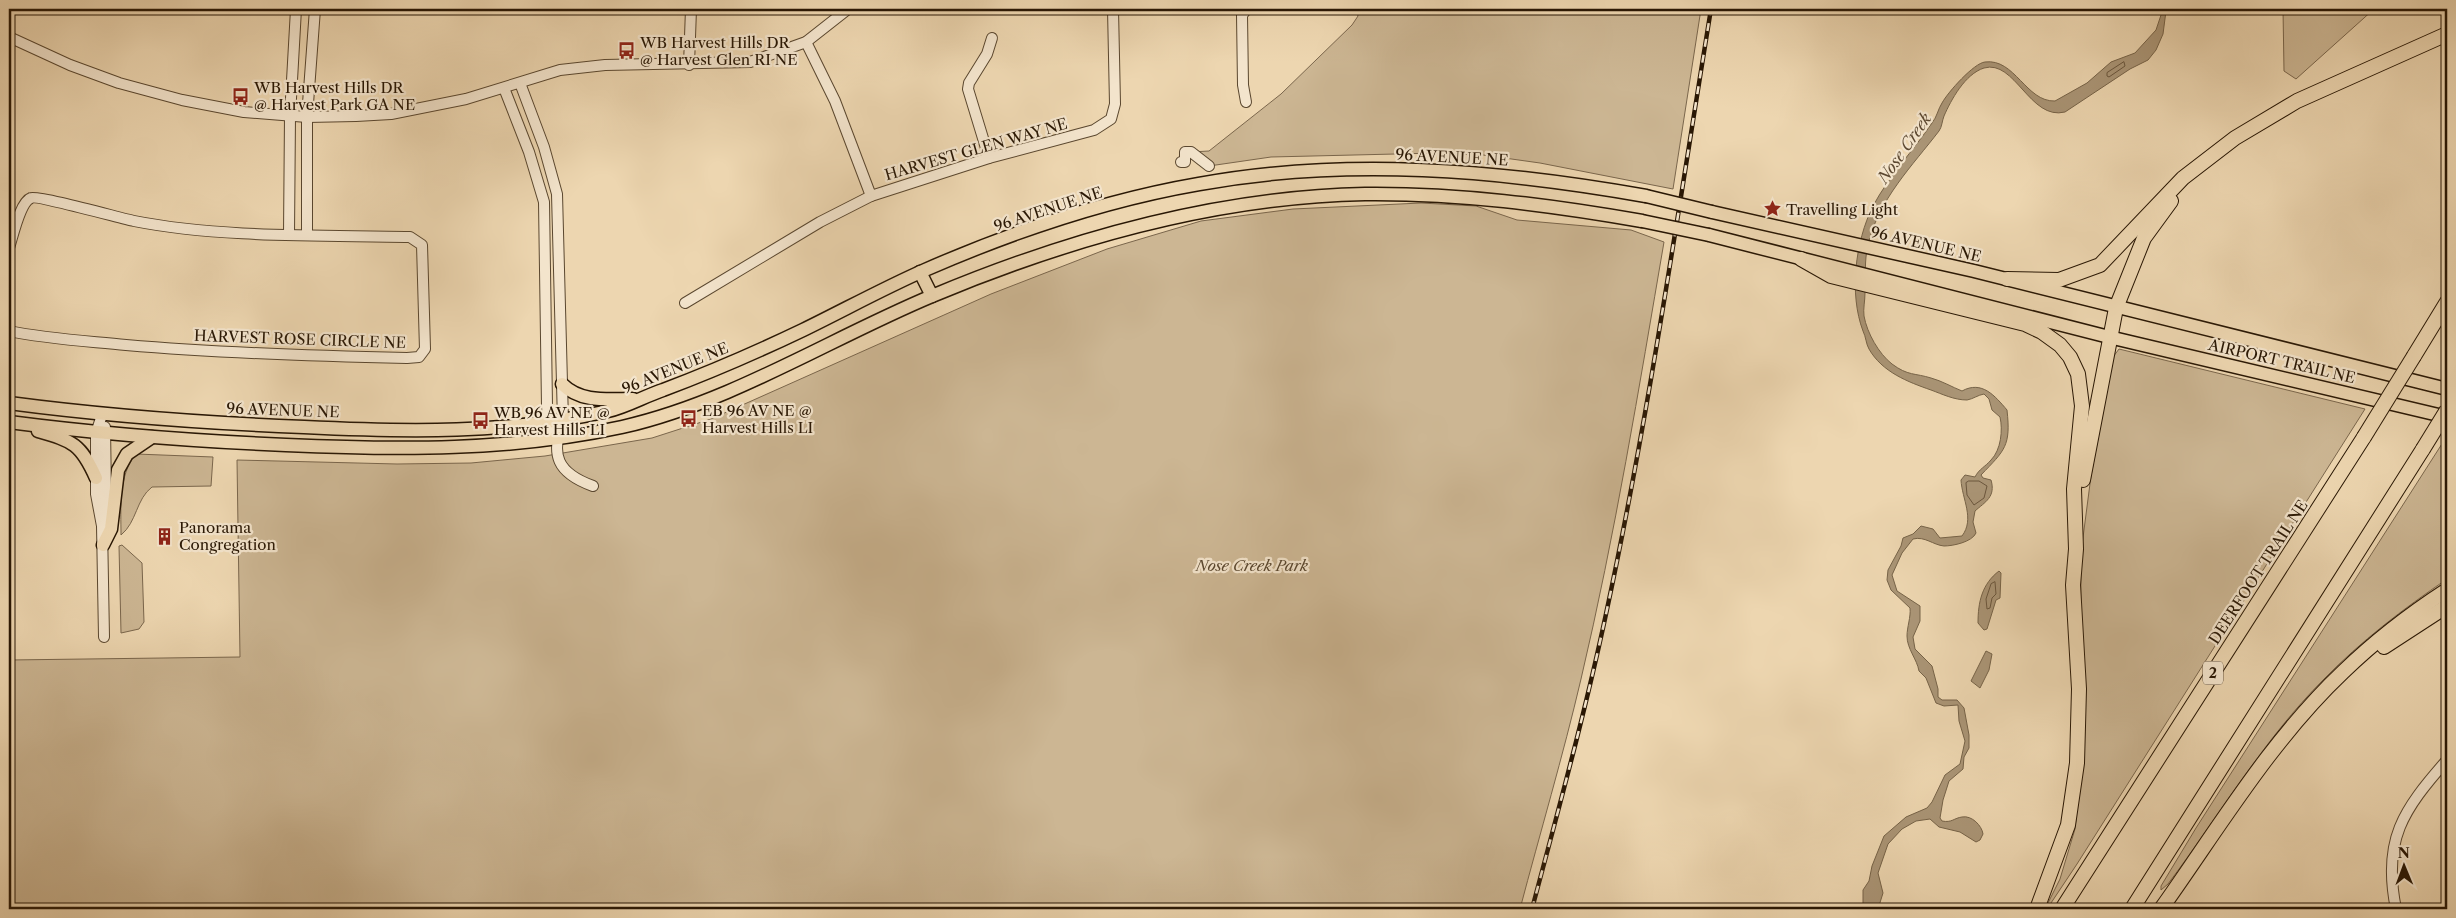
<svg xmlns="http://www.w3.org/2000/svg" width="2456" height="918" viewBox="0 0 2456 918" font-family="'Libre Caslon Text',serif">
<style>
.green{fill:#ccb693;stroke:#7a664c}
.water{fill:#aa9576;stroke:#766348}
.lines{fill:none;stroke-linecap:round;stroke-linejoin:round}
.shore{stroke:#6a563d;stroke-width:1}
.minor-casing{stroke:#5a472f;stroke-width:12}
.major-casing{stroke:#291704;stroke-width:15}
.highway-casing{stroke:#291704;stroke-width:16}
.minor{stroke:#f3e4cc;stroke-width:10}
.major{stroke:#edd6b0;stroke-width:12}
.highway{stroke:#edd6b0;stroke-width:14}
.rail-casing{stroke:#291704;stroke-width:4.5}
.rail{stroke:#f3e4cc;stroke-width:2.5;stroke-dasharray:8;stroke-linecap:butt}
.major-bridge-casing{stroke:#291704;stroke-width:15;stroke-linecap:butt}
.highway-bridge-casing{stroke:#291704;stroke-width:16;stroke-linecap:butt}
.major-bridge{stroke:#edd6b0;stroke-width:12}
.highway-bridge{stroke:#edd6b0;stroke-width:14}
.labels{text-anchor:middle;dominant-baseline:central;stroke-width:4.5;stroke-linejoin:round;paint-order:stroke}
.shield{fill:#f3e4cc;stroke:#665440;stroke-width:1}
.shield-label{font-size:14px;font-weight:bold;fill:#291704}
.poi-label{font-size:15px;fill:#291704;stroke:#f3e4cc;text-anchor:start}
.street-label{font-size:15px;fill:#291704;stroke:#f3e4cc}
.park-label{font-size:15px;font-style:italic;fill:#5a472f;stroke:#f3e4cc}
.water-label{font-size:16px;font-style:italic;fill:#5d4932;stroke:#f3e4cc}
</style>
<rect width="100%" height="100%" fill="#edd6b0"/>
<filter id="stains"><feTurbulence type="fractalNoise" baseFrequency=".004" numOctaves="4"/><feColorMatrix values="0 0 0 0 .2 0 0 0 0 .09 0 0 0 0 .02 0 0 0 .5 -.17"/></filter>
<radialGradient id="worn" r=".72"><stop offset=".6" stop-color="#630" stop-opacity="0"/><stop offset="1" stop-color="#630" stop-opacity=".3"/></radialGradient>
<g class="green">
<polygon points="1356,9 1701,9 1673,189 1540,163 1483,155 1437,153 1271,157 1209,166 1191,152 1209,151 1281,94 1352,25 1358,16"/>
<polygon points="2283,9 2374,9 2296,79 2284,71"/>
<path d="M1421 203 1476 206 1517 220 1631 230 1664 242C1639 388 1615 535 1581 679 1563 756 1540 833 1520 909H9V660L240 657 237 460 397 464 471 463 545 456 652 438 711 419 991 294 1107 249 1201 221 1293 209Z"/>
<polygon points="2119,349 2365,409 2077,864 2047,909 2045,909 2060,879 2075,829 2080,779 2081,553 2091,476 2113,357"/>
<path d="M2447 436V579C2403 609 2361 641 2324 679 2263 740 2219 816 2168 884L2161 890V886L2196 828Z"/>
<path d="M136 454 213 457 211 486 152 487C136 499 137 522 121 535 121 509 118 475 136 454Z"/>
<polygon points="122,545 142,563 144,622 139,629 121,633 119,546"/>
</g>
<g class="water">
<path d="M2163 9H2178L2166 11 2163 34 2156 50 2148 60 2130 69 2065 112C2030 121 2015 59 1984 68 1965 74 1951 100 1944 116 1942 121 1942 127 1939 131 1913 165 1878 200 1868 245 1864 261 1866 277 1865 293 1865 301 1863 309 1864 316 1867 333 1879 354 1892 364 1908 376 1915 373 1931 378 1942 381 1952 387 1962 391 1982 380 1995 396 2007 410 2011 446 2005 450 1981 475L1983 478 1991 480C1996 497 1985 502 1975 511L1973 522 1976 533C1972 542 1953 546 1944 546 1933 545 1925 536 1913 539L1902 553 1892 575 1897 591 1920 606V621L1913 637 1915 649 1932 666 1938 689V697L1942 700H1957L1964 708 1969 735V748L1964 757 1963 769 1949 781 1943 800 1940 818 1942 821C1952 823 1954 818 1962 817 1972 815 1982 826 1983 834L1980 840 1976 842 1960 832 1939 827 1930 819 1916 821 1902 829 1888 844 1878 873 1883 893 1878 909H1863V890L1869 881 1872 866 1884 836 1906 817 1927 808 1932 802 1945 775 1960 764 1965 741 1959 721 1958 705 1944 706 1936 703 1926 678 1919 671C1917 659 1907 649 1907 636 1907 627 1911 617 1910 608L1891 590 1887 580 1888 570 1901 546 1903 538 1913 534 1921 526 1933 529 1940 538 1962 536C1975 519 1962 499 1961 480L1965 475 1975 477C1979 469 1985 467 1991 460 2001 450 2003 430 2000 417L1992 410 1989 399 1984 394C1978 395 1973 399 1967 400 1954 400 1942 394 1931 390 1908 382 1882 372 1869 349 1866 344 1866 337 1863 331 1849 294 1855 242 1873 206 1889 176 1913 151 1932 123 1937 117 1938 109 1942 103 1948 92 1974 63 1985 62 2015 58 2026 102 2055 101L2087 83 2111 62 2135 53 2156 30Z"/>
<path d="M1999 571 2001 573 2000 598 1996 600 1987 629 1984 630 1978 623C1978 602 1982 584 1999 571Z"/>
<polygon points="1986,651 1992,654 1989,670 1980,688 1971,681"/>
</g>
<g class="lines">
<g class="shore">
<polygon points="2124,62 2125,66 2109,77 2107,76 2107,73"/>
<polygon points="1969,481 1979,481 1987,486 1984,498 1974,505 1967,495 1966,483"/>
<polygon points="1995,582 1996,594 1992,598 1990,608 1987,609 1986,599 1991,584"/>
</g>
<defs>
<g id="minor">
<polyline points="9,37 70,65 119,83 182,100 244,112 307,117 356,116 391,114 466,99 560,70 605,65 750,62 806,42 848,9"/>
<polyline points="806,42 835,101 871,196 989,158 1094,130 1111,119 1115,104 1113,9"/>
<polyline points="689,65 691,9"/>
<path d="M520 83 544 147 557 194 563 421C550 455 557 473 593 486"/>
<polyline points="504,88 529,152 544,202 547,406 548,422 557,438"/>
<polyline points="1246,102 1243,85 1242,15 1247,9 1253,9"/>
<polyline points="989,158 968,89 969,83 987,54 992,38"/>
<polyline points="1181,162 1185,162 1185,152 1191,152 1209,166"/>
<polyline points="289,234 290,116 296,9"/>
<polyline points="307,235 307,117 315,9"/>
<path d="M9 248C13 236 20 202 31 198 37 195 120 218 134 221 220 238 322 235 410 237L422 245 425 349 419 357 407 358C313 356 219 353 126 345 87 341 47 339 9 331"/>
<polyline points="685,303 820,222 871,196"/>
<polyline points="102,415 96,433 96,494 102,526 104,637"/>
<polyline points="103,517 106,494 105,427"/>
<path d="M2396 909C2382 840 2403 810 2447 760"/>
</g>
<g id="major">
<polyline points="1712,212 1974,271 2447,389"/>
<polyline points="1709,235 2109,337 2447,417"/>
<polyline points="920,272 932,296"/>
<path d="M562 384C581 403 608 399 633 399"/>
<path d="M9 403C107 416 205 423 304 427 405 432 509 434 608 411 626 407 645 396 663 390 711 372 757 352 803 330 844 310 884 288 925 270 1012 232 1106 200 1199 184 1347 157 1499 170 1646 196"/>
<path d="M9 422C101 434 193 441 286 445 398 450 512 451 622 427 732 402 829 339 932 296 1068 239 1217 197 1365 194 1458 193 1550 205 1642 221"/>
<path d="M38 431C73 441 81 444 96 478"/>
<polyline points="103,545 111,529 118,470 127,454 152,437"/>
</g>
<g id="highway">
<polyline points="1801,259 1831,276 2025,324 2042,332 2060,345 2070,357 2078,374 2082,406 2074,489 2076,549 2073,585 2079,689 2077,763 2068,825 2037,909"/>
<polyline points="2007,279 2059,280 2100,265 2183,178 2235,138 2297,101 2447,34"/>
<polyline points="2414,356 2447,302"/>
<polyline points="2083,480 2116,308 2144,238 2171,201"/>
<polyline points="2384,647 2447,606"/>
<polyline points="2062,909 2364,437"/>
<polyline points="2132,909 2423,449"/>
<path d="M2161 909C2218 829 2271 740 2343 672 2375 641 2410 614 2447 590"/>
</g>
</defs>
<use href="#minor" class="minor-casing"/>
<use href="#major" class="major-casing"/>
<use href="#highway" class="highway-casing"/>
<use href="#minor" class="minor"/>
<use href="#major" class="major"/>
<use href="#highway" class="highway"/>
<defs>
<path id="rail" d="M1532 909C1558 811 1585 713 1606 614 1649 414 1678 211 1711 9"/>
</defs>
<use href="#rail" class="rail-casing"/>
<use href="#rail" class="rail"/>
<defs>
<g id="major-bridge">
<polyline points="1646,196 1712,212"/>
<polyline points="1642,221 1709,235"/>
</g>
<g id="highway-bridge">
<polyline points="2364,437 2414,356"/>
<polyline points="2423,449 2447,410"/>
</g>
</defs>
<use href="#major-bridge" class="major-bridge-casing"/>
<use href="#highway-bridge" class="highway-bridge-casing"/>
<use href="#major-bridge" class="major-bridge"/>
<use href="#highway-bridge" class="highway-bridge"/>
</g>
<defs>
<symbol id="bus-bare" viewBox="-9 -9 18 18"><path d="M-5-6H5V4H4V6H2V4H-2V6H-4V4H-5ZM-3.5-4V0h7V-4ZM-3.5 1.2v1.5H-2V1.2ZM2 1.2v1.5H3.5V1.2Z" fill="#8f2418" stroke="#f3e4cc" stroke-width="2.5" paint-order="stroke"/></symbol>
<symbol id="sight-bare" viewBox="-9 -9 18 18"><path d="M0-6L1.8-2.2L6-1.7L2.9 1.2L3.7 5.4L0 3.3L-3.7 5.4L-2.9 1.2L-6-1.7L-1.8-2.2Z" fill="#8f2418" stroke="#f3e4cc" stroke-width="2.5" paint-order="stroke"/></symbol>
<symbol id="building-bare" viewBox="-9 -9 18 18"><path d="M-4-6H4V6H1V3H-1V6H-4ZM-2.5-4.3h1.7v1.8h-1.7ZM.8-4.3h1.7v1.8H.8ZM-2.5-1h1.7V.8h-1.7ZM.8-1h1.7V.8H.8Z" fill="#8f2418" stroke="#f3e4cc" stroke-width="2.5" paint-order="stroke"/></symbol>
</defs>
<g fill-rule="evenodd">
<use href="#bus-bare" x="614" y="38" width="25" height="25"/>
<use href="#bus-bare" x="228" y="84" width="25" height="25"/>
<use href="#sight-bare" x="1760" y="196" width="25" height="25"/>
<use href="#bus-bare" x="676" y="406" width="25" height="25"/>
<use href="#bus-bare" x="468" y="408" width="25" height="25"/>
<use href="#building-bare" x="152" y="524" width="25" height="25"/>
</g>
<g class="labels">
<rect class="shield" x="2203" y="661.5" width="20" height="23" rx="4"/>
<g class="shield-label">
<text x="2213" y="673">2</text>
</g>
<g class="poi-label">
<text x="640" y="42">WB Harvest Hills DR<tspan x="640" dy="17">@ Harvest Glen RI NE</tspan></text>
<text x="254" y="87">WB Harvest Hills DR<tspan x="254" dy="17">@ Harvest Park GA NE</tspan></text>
<text x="1786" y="209">Travelling Light</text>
<text x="702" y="410">EB 96 AV NE @<tspan x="702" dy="17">Harvest Hills LI</tspan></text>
<text x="494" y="412">WB 96 AV NE @<tspan x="494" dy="17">Harvest Hills LI</tspan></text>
<text x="179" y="527">Panorama<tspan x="179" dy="17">Congregation</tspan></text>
</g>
<g class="street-label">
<text transform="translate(976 149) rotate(-16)">HARVEST GLEN WAY NE</text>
<text transform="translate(1452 157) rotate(3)">96 AVENUE NE</text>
<text transform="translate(1048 209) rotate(-18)">96 AVENUE NE</text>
<text transform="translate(1926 244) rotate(13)">96 AVENUE NE</text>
<text transform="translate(300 339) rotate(2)">HARVEST ROSE CIRCLE NE</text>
<text transform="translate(2282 361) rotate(13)">AIRPORT TRAIL NE</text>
<text transform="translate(675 368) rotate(-22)">96 AVENUE NE</text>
<text transform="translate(283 410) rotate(2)">96 AVENUE NE</text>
<text transform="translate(2258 572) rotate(-57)">DEERFOOT TRAIL NE</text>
</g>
<g class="park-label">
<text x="1252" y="565">Nose Creek Park</text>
</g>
<g class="water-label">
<text transform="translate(1904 148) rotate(-55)">Nose Creek</text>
</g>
</g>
<rect width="2456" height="918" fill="none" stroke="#edd6b0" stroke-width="30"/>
<rect x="10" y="10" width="2436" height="898" fill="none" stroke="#291704" stroke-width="2.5"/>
<rect x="15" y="15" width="2426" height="888" fill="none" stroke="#291704"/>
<g transform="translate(2404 866) rotate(359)" stroke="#f3e4cc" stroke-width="4" paint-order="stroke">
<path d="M0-4L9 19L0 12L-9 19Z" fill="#291704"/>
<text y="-8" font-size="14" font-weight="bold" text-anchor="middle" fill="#291704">N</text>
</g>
<rect width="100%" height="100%" filter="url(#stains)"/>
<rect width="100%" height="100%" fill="url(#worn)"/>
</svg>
